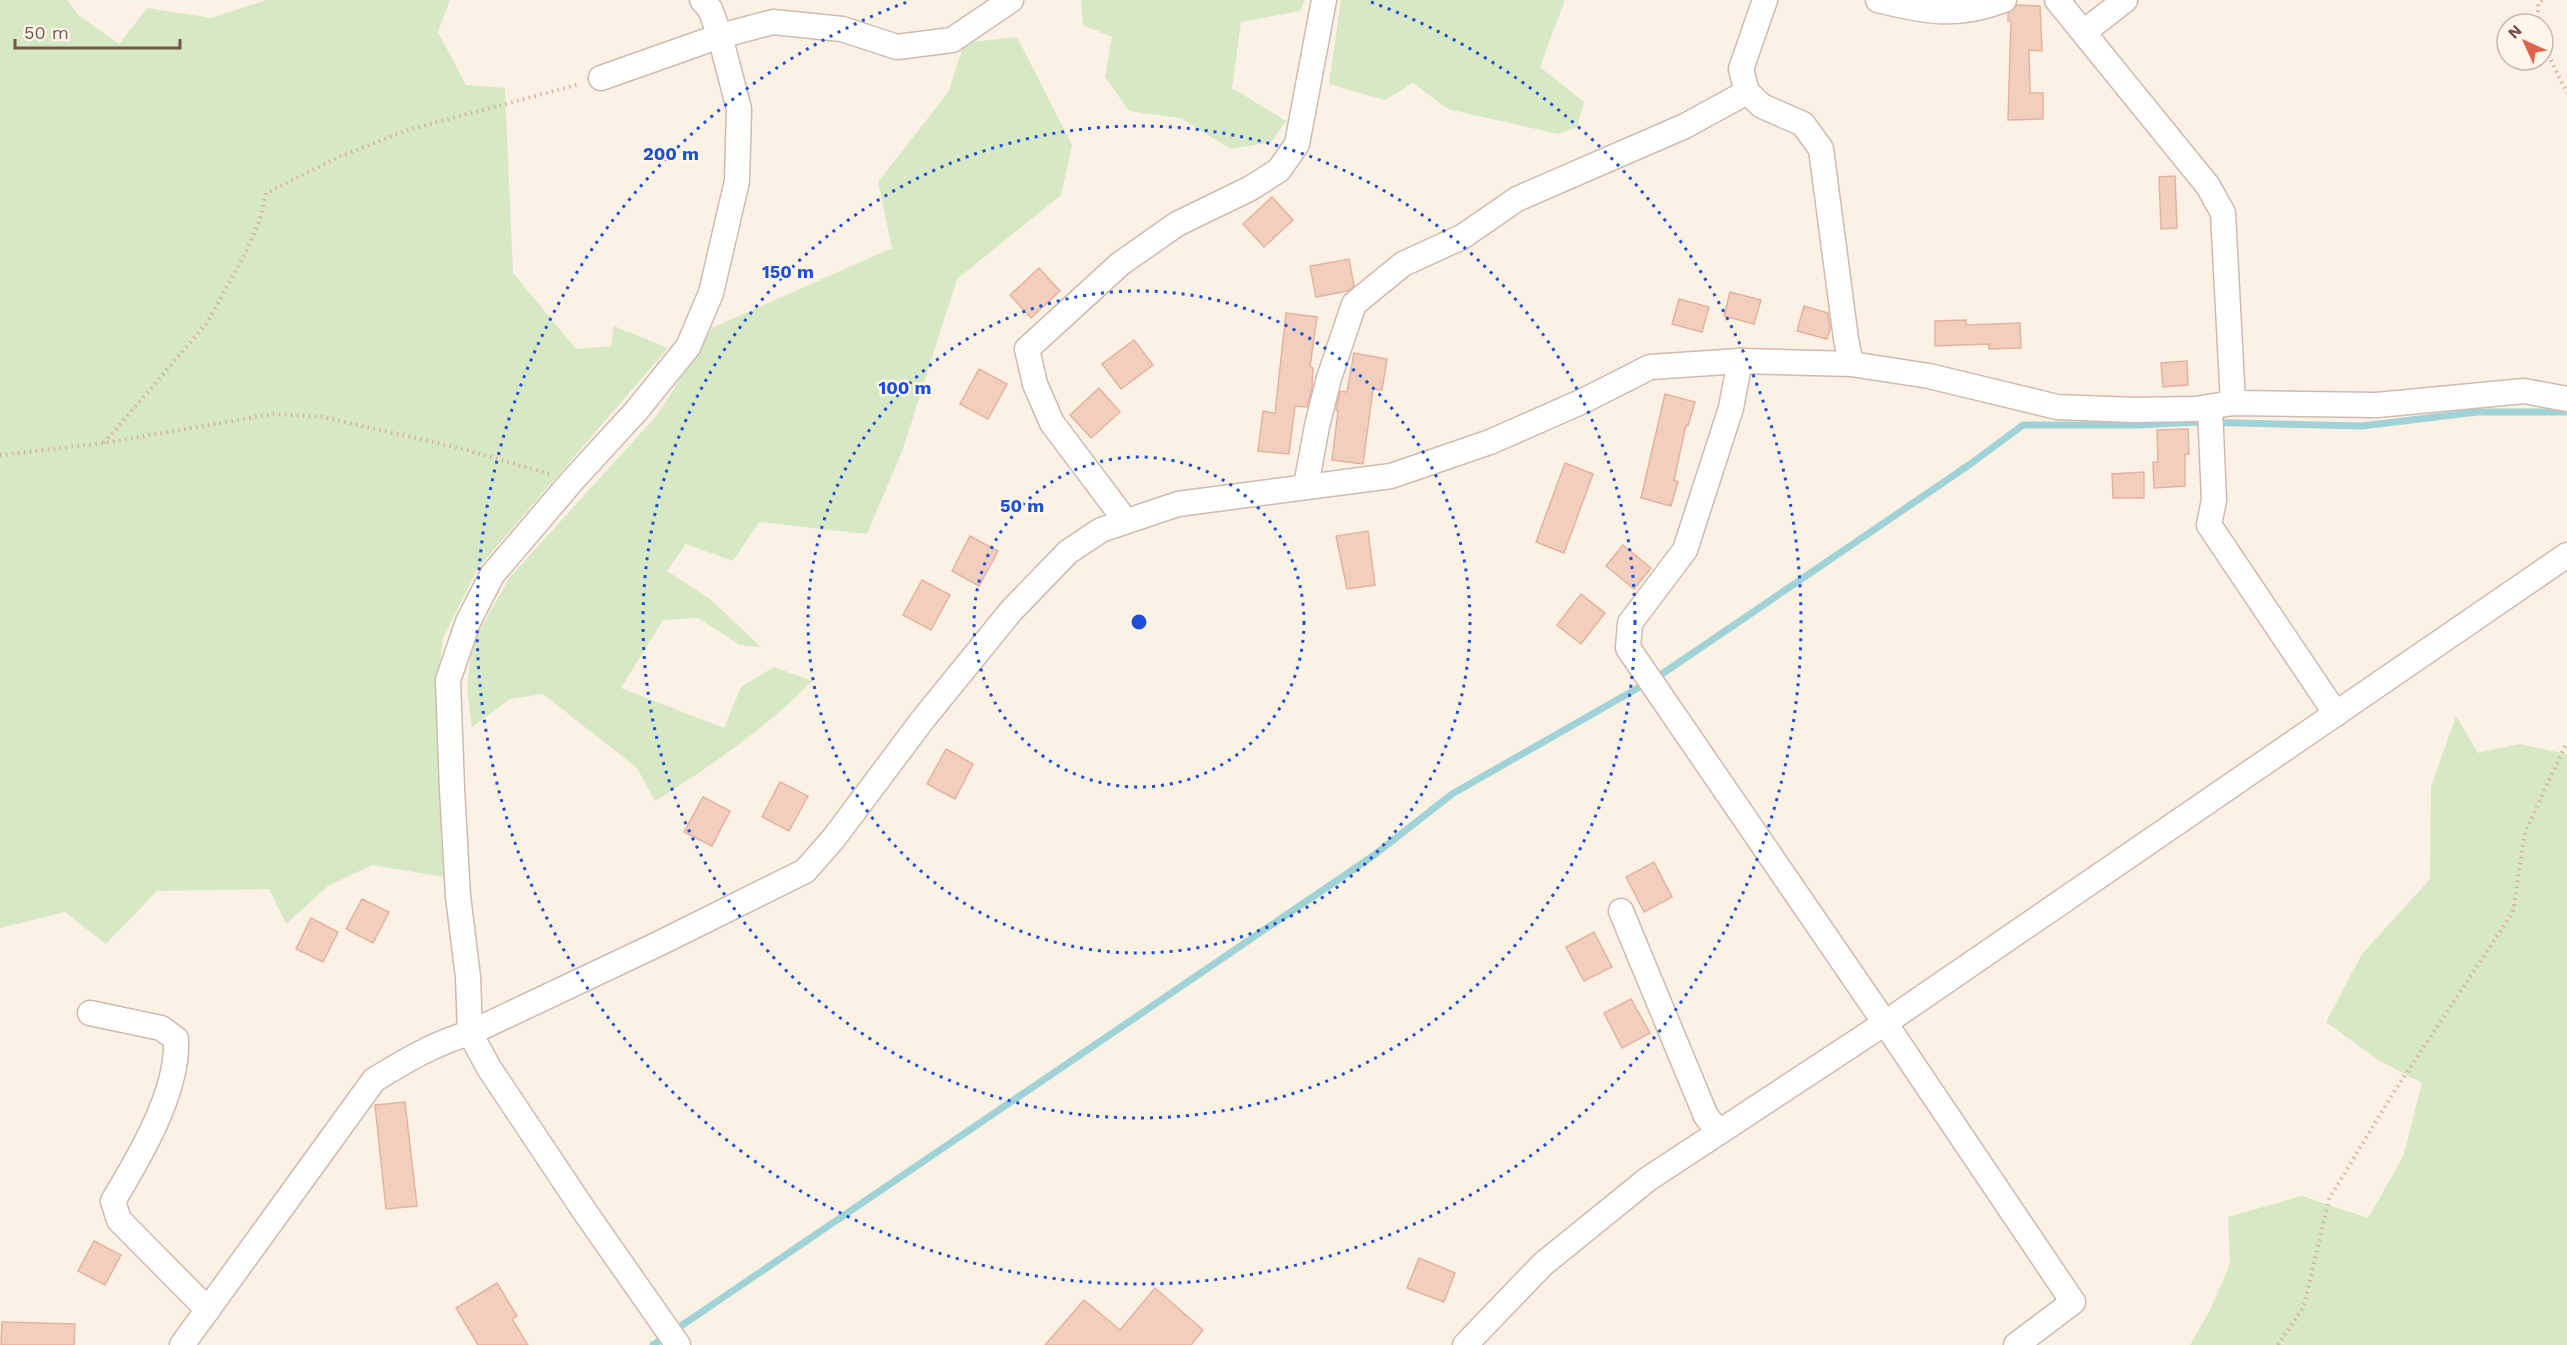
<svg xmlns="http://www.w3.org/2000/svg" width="2567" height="1345" viewBox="0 0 2567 1345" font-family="'Work Sans',sans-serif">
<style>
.green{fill:#d6e9c4}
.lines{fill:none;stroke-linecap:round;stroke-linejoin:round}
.stream{stroke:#a0d3d7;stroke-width:7}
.building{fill:#f1cebd;stroke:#e3b39e;stroke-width:1.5}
.minor-casing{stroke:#cfbaaf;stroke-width:27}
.path{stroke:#d6b1a0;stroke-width:4;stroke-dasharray:1.5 4.5;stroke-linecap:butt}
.minor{stroke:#fff;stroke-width:24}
.ring{fill:none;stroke:#1d4ed8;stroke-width:3;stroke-dasharray:3 6}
.centre{fill:#1d4ed8;stroke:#fff6eb;stroke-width:3}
.ring-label{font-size:18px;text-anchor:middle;font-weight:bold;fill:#1d4ed8;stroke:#fff6eb;stroke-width:5;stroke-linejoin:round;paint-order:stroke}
</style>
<rect width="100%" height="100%" fill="#fcf1e5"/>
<g class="green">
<polygon points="0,0 67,0 78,15 119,44 147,8 211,18 267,0 450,0 438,32 466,85 505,88 513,273 576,349 611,346 614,326 668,348 478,568 443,638 438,682 450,878 372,865 328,886 286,924 269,889 157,891 106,944 65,912 0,928"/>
<polygon points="1081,0 1305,0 1300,11 1241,22 1232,88 1286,121 1271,142 1231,149 1180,118 1129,111 1105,77 1112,37 1083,25"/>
<polygon points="1341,0 1565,0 1540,67 1584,102 1577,127 1558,134 1448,109 1413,83 1385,100 1329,84"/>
<path d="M1017 37 1072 145 1061 195 957 279 903 449 867 534 759 522 733 561 686 544 667 571 710 599 761 647 740 645 698 618 663 620 621 688 724 728 741 687 774 667 812 681C767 727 710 767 655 801L637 768 543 694 510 699 472 727 467 690 472 644 509 578 658 414 712 328 892 248 878 182 949 91 964 43Z"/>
<polygon points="2456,716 2478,753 2519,744 2567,754 2567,1345 2190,1345 2210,1310 2230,1264 2228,1217 2302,1196 2368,1218 2403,1157 2422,1083 2380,1061 2326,1022 2362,954 2430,879 2431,787"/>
</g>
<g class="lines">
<polyline class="stream" points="653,1345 1373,856 1452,794 1659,676 1969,465 2023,425 2140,425 2199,422 2362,426 2477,412 2567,412"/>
</g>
<g class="building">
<polygon points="2017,5 2040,6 2042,51 2029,50 2030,93 2043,93 2043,119 2008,120 2011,21 2008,21 2008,14"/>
<polygon points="2175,176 2177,228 2161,229 2159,177"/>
<polygon points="1272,197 1293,220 1264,247 1243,224"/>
<polygon points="1349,259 1354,286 1347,291 1316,297 1310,266"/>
<polygon points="1039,268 1060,291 1031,318 1010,295"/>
<polygon points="1730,292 1761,300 1754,324 1724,316"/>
<polygon points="1679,299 1709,307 1702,332 1672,324"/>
<polygon points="1804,306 1828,313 1830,329 1827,339 1797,331"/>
<polygon points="1286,313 1317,317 1310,367 1313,368 1312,388 1307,407 1295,406 1289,454 1258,451 1263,411 1275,413"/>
<polygon points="1966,320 1966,325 2020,323 2021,348 1989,349 1989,344 1935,346 1935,321"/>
<polygon points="1134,340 1153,365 1121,389 1102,364"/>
<polygon points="1354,353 1387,359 1382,390 1373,389 1363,464 1332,460 1338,411 1336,410 1340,391 1347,392"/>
<polygon points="2187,361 2188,385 2163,387 2161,363"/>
<polygon points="979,369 1007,384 988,419 960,404"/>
<polygon points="1099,388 1120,412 1091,438 1070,415"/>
<polygon points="1665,394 1695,402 1688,426 1686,425 1674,480 1678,482 1671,506 1641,498"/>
<polygon points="2188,429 2189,454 2185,454 2185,486 2154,488 2153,462 2158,462 2157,430"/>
<polygon points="1565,463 1593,474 1564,553 1536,542"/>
<polygon points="2144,472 2144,498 2113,498 2112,474"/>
<polygon points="1368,531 1375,585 1347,589 1336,536"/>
<polygon points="970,536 998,551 979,586 952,571"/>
<polygon points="1623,545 1651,568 1634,589 1606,566"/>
<polygon points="922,580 950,595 931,630 903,615"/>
<polygon points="1581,594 1605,613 1581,644 1557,625"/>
<polygon points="946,749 973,764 955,799 927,784"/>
<polygon points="780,782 808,796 789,831 762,817"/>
<polygon points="703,797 730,811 712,846 684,832"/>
<polygon points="1654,862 1672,897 1644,912 1626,877"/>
<polygon points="362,899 389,912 373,943 346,929"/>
<polygon points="311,918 338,932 323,962 296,949"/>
<polygon points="1594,932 1612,967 1584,981 1566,947"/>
<polygon points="1631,999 1650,1033 1622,1048 1604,1013"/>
<polygon points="405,1102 417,1206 386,1209 375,1105"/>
<polygon points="94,1241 121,1255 105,1285 78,1271"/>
<polygon points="1419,1258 1455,1273 1444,1302 1407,1288"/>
<polygon points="497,1283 517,1316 512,1319 528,1345 478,1345 456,1308"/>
<polygon points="1155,1288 1203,1330 1191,1345 1045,1345 1084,1300 1120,1330"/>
<polygon points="2,1322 75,1324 74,1345 1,1345"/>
</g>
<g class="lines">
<defs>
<g id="minor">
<polyline points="1765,0 1741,69 1747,92 1762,106 1803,124 1821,149 1846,339 1851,364"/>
<path d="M1878 0C1926 12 1956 18 2004 0"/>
<polyline points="2057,0 2208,186 2223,213 2233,403"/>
<polyline points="2084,32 2125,0"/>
<polyline points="601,78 720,36 773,22 842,29 897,47 952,40 1011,0"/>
<polyline points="1740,361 1731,408 1685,550 1630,623 1628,648 1885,1023 2073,1302 2016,1345"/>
<polyline points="2210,408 2214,500 2209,525 2336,714"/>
<polyline points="1306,486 1317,426 1329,378 1354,304 1403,264 1462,237 1517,199 1685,126 1747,92"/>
<polyline points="1125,520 1052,423 1035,384 1027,349 1120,264 1177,224 1251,188 1279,170 1297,144 1324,0"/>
<polyline points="1621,911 1706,1116 1719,1132"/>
<path d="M90 1013 161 1028 176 1039C179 1091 139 1158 113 1201L119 1220 208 1310"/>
<path d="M182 1345 374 1080C405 1061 435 1043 470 1033L656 945 805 871 834 838 924 718 1011 611 1068 552 1101 530 1178 504 1391 476 1490 442 1583 401 1650 367 1740 361 1851 364 1929 376 2057 407 2134 410 2195 409 2233 403 2377 405 2524 391 2567 399"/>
<polyline points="678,1345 585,1212 489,1068 470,1033 468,977 458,896 452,789 448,680 468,622 492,575 572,481 637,410 688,347 711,293 737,181 739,109 720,36 710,9 702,0"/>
<polyline points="1465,1345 1543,1264 1648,1179 1885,1023 2567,555"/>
</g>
</defs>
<use href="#minor" class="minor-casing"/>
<g class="path">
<polyline points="2538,24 2538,4 2542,0"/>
<polyline points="2543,44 2567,93"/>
<polyline points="104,443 207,323 247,250 260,219 266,193 341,156 408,130 580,84"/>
<polyline points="0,455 104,443 273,414 323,417 463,449 550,474"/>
<polyline points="2278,1345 2304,1306 2329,1199 2392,1095 2513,912 2525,832 2567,742"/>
</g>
<use href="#minor" class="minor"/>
</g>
<g class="ring">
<circle cx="1139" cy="622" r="165"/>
<circle cx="1139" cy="622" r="331"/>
<circle cx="1139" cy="622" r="496"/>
<path d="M1371 2A662 662 0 1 1 907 2"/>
</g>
<circle cx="1139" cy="622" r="9" class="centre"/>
<g class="ring-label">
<text x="671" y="160">200 m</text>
<text x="788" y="278">150 m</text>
<text x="905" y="394">100 m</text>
<text x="1022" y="512">50 m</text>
</g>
<g transform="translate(2525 42) rotate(315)"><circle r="28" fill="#fff6eb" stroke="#c8b6ab" stroke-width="1.5"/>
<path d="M0-4.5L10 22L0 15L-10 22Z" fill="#e4624c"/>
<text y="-9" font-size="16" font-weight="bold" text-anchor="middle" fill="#75564b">N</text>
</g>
<path d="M15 39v9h165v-9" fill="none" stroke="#75564b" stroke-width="3"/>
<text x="24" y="39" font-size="18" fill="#75564b" stroke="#fff6eb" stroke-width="4.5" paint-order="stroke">50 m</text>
</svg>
